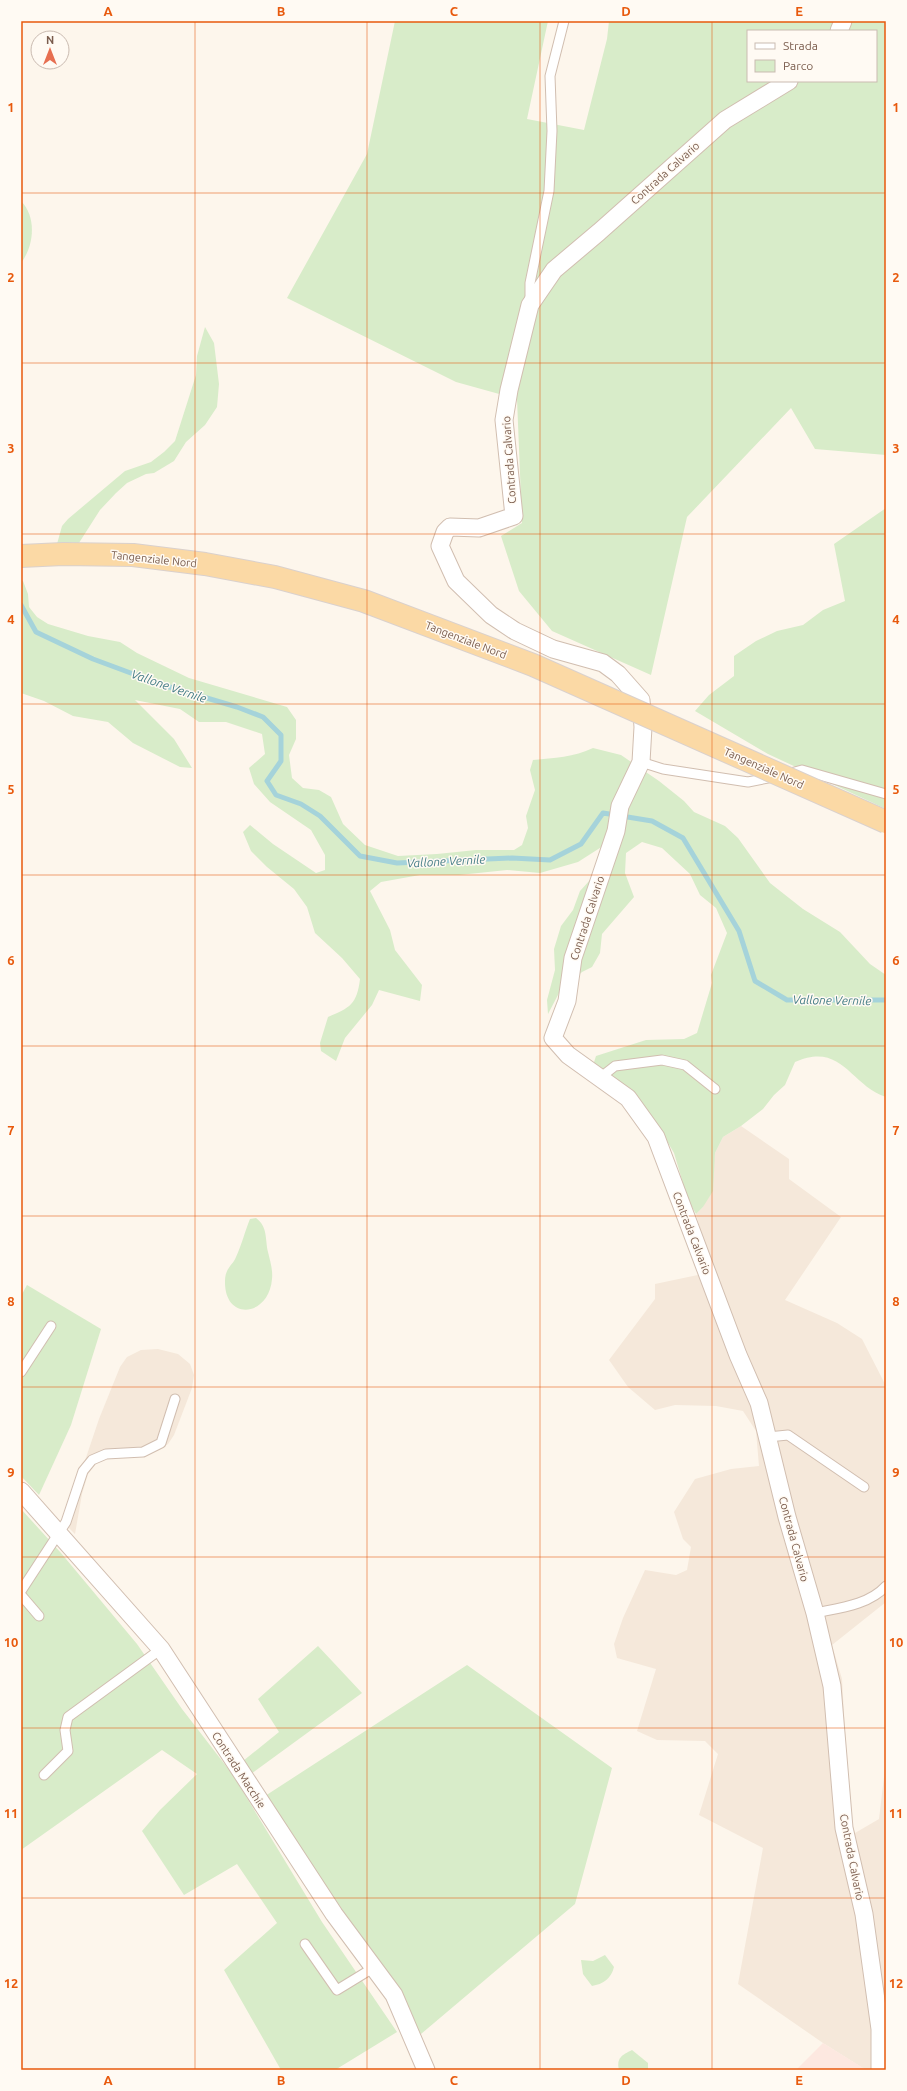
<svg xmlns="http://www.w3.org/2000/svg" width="907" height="2091" viewBox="0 0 907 2091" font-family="Ubuntu,sans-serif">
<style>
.residential{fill:#f5e8da}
.commercial{fill:#fde8e0}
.green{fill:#d8ecc9;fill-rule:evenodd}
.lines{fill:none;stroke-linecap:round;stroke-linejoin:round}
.stream{stroke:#a5d3da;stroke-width:5}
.service-casing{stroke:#d1beb0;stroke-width:11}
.minor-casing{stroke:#d1beb0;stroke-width:19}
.service{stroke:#fff;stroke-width:9}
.minor{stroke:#fff;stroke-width:17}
.primary-bridge-casing{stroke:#dad1cd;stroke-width:24;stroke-linecap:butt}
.primary-bridge{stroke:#fbd9a5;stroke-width:22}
.grid{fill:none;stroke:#e8590c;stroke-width:1;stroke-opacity:0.55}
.labels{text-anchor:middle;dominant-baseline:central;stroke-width:3;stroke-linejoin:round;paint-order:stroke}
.street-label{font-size:11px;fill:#7a5c4d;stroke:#fffaf3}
.water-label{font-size:12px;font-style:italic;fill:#437c86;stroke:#fffaf3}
.neatline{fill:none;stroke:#e8590c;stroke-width:1.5}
.grid-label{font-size:13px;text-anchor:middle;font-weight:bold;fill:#e8590c}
</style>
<rect width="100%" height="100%" fill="#fdf6ec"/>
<g class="residential">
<polygon points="741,1126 789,1159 789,1179 841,1217 785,1300 837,1323 862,1339 886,1386 886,1602 832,1645 842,1679 850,1818 855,1833 879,1819 886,1760 886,2070 866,2070 823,2043 738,1984 763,1848 699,1815 718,1754 705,1741 657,1740 637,1731 656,1669 617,1658 614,1644 623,1618 645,1570 676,1575 687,1570 691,1547 683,1539 674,1512 695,1479 731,1469 759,1466 756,1431 743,1411 716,1406 675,1405 655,1410 628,1387 609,1360 655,1299 655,1284 712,1272 696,1214 703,1207 713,1169 715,1153 723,1137"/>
<polygon points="158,1349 178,1354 190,1364 194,1375 192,1388 174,1435 168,1444 157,1451 109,1456 97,1462 88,1474 82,1494 75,1534 64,1523 99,1419 120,1367 127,1357 141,1350"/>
</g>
<polygon class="commercial" points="823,2043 860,2066 866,2070 796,2070"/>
<g class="green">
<path d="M395 21H548L527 119 584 130 607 39 609 21H886V455L815 449 791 408 687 517 651 675 552 631 519 591 501 536 522 523 517 399 456 382 287 298 367 154ZM748 31H876V81H748Z"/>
<path d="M21 201C37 217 34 246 21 263Z"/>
<polygon points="205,327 214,343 219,384 217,407 205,425 186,442 174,461 154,473 146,474 127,483 116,493 100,510 77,546 57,544 62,526 68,519 125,471 151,462 164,452 175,441 196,375 197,356"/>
<polygon points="886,508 886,809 768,754 695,711 709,695 734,676 734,656 756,641 777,631 803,625 823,610 845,601 834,544"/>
<path d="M21 581H23L28 594 29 607 37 617 48 624 88 636 120 642 137 653 189 678 287 707 296 720V739L289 755 292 778 303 788 319 790 331 797 343 824 365 845 398 856 437 854 476 850H514L522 845 528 828 526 816 535 790 530 770 533 760C554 758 574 757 593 748L621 755 659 781 684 801 694 812 725 826 738 838 770 883 803 909 840 932 870 964 886 975V1097C850 1085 842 1041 795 1062L785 1085 774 1095 763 1109 741 1126 723 1137 715 1153 713 1191 703 1207 696 1214 688 1200 674 1153 657 1124 593 1065 596 1056 646 1040 684 1039 697 1033 712 983 711 975 727 933 716 908 700 895 690 874 662 848 642 842 626 853 625 873 634 897 602 934 600 953 592 967 582 972 559 993 548 1014 547 1000 555 970 554 949 561 926 573 910 580 891 590 880 613 866 619 844 603 846 578 862 540 873 507 870 459 875H420L381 882 370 891 390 930 395 950 422 985 420 1001 379 990 372 1005 345 1038 336 1061 321 1051 320 1043 328 1017C350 1008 357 1004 360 979L342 958 315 933 307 907 294 889 267 867 251 851 243 832 250 825 273 844 316 873 325 870V855L311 830 270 802 254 784 249 768 265 754 262 734 226 722H199L180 709 135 700 174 739 192 768 180 767 133 743 108 722 73 716 44 701 21 693Z"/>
<path d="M256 1218C268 1227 265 1239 268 1252 270 1261 273 1269 272 1279 269 1317 224 1322 225 1281 225 1268 233 1265 236 1257 242 1244 245 1231 250 1219Z"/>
<polygon points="27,1285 101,1329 71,1425 39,1495 21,1476 21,1296"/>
<polygon points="21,1509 61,1553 137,1644 182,1709 233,1775 322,1922 397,2032 335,2070 281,2070 224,1970 277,1923 237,1864 184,1895 142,1831 160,1810 197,1774 162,1750 21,1850"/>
<polygon points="318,1646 362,1693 251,1774 243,1761 279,1732 258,1699"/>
<polygon points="467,1665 612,1768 575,1904 421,2034 360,1936 265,1796"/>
<path d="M605 1955 614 1967C611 1979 603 1984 592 1986L583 1974 581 1960 593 1961Z"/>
<path d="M632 2050 648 2063V2070H619C616 2058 622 2055 632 2050Z"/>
</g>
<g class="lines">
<polyline class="stream" points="21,605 36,632 93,659 163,685 237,707 263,717 281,735 281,761 267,781 276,795 301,804 320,816 360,856 397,863 512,858 550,860 581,844 603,813 652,821 683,838 739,931 755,981 787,1000 886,1000"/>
<defs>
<g id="service">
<polyline points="530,301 530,283 549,191 552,131 550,76 564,21"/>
<polyline points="641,762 663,769 748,782 773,777"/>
<polyline points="787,774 802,770 886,794"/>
<polyline points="601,1077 615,1066 662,1060 685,1065 715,1089"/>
<polyline points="21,1372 51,1326"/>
<polyline points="768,1437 788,1435 864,1487"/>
<polyline points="21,1591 66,1522 83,1471 92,1460 106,1454 143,1452 161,1443 175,1399"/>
<polyline points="21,1595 39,1616"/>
<path d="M815 1613C839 1608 869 1605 886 1586"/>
<polyline points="44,1775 68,1751 65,1730 68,1717 161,1649"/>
<polyline points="305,1944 337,1990 373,1968"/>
</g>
<g id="minor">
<polyline points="839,31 843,21"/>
<polyline points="789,81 725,120 599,232 554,270 530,305 509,390 504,420 514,516 479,528 450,527 445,532 440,546 456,581 491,615 515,631 553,649 603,663 618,674 641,700 643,727 641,762 620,806 616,831 573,958 567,1001 553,1038 568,1055 628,1098 656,1137 738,1355 759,1403 787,1517 815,1613 832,1686 844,1828 864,1914 880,2029 880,2070"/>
<polyline points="21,1491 161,1649 334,1914 394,1995 426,2070"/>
</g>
</defs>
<use href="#service" class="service-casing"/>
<use href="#minor" class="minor-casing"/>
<use href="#service" class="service"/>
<use href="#minor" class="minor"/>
<defs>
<polyline id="primary-bridge" points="21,556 63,554 133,555 205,564 275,577 364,601 533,665 886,822"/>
</defs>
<use href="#primary-bridge" class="primary-bridge-casing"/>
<use href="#primary-bridge" class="primary-bridge"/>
</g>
<path class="grid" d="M195 21V2070M367 21V2070M540 21V2070M712 21V2070M21 193H886M21 363H886M21 534H886M21 704H886M21 875H886M21 1046H886M21 1216H886M21 1387H886M21 1557H886M21 1728H886M21 1898H886"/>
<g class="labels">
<g class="street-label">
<text transform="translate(665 173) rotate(-42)">Contrada Calvario</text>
<text transform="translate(509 460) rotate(-94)">Contrada Calvario</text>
<text transform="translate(154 559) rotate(6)">Tangenziale Nord</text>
<text transform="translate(466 640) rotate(21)">Tangenziale Nord</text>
<text transform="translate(764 768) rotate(24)">Tangenziale Nord</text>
<text transform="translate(587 918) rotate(-72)">Contrada Calvario</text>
<text transform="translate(692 1233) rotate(69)">Contrada Calvario</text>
<text transform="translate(794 1539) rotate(75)">Contrada Calvario</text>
<text transform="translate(239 1770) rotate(57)">Contrada Macchie</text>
<text transform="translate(852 1857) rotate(79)">Contrada Calvario</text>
</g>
<g class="water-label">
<text transform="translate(169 686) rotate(19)">Vallone Vernile</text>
<text transform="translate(446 861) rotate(-3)">Vallone Vernile</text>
<text transform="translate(832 1000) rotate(1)">Vallone Vernile</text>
</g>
</g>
<rect width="907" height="2091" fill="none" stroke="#fffaf3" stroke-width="44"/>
<rect x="747" y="30" width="130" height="52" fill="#fffaf3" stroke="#cabbb1"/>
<rect x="755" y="43" width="20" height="6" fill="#ffffff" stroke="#cabbb1"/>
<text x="783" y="50" font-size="12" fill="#7a5c4d">Strada</text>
<rect x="755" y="60" width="20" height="12" fill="#d8ecc9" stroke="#cabbb1"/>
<text x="783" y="70" font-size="12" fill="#7a5c4d">Parco</text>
<g transform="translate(50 50)"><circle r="19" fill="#fffaf3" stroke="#cabbb1"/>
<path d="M0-3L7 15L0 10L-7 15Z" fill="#e76f51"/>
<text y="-6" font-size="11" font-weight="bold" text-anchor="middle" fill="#7a5c4d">N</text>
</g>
<rect x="22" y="22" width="863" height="2047" class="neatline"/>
<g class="grid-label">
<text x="108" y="16">A</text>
<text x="281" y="16">B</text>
<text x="454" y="16">C</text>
<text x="626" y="16">D</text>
<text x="799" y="16">E</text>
<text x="11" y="112">1</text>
<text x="896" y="112">1</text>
<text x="11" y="282">2</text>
<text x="896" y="282">2</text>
<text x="11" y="453">3</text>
<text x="896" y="453">3</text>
<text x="11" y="624">4</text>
<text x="896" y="624">4</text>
<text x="11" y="794">5</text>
<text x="896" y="794">5</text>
<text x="11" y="965">6</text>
<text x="896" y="965">6</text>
<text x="11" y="1135">7</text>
<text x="896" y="1135">7</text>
<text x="11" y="1306">8</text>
<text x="896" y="1306">8</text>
<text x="11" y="1477">9</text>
<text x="896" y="1477">9</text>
<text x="11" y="1647">10</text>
<text x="896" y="1647">10</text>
<text x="11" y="1818">11</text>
<text x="896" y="1818">11</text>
<text x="11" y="1988">12</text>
<text x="896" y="1988">12</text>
<text x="108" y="2085">A</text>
<text x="281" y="2085">B</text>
<text x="454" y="2085">C</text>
<text x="626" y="2085">D</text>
<text x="799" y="2085">E</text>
</g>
</svg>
